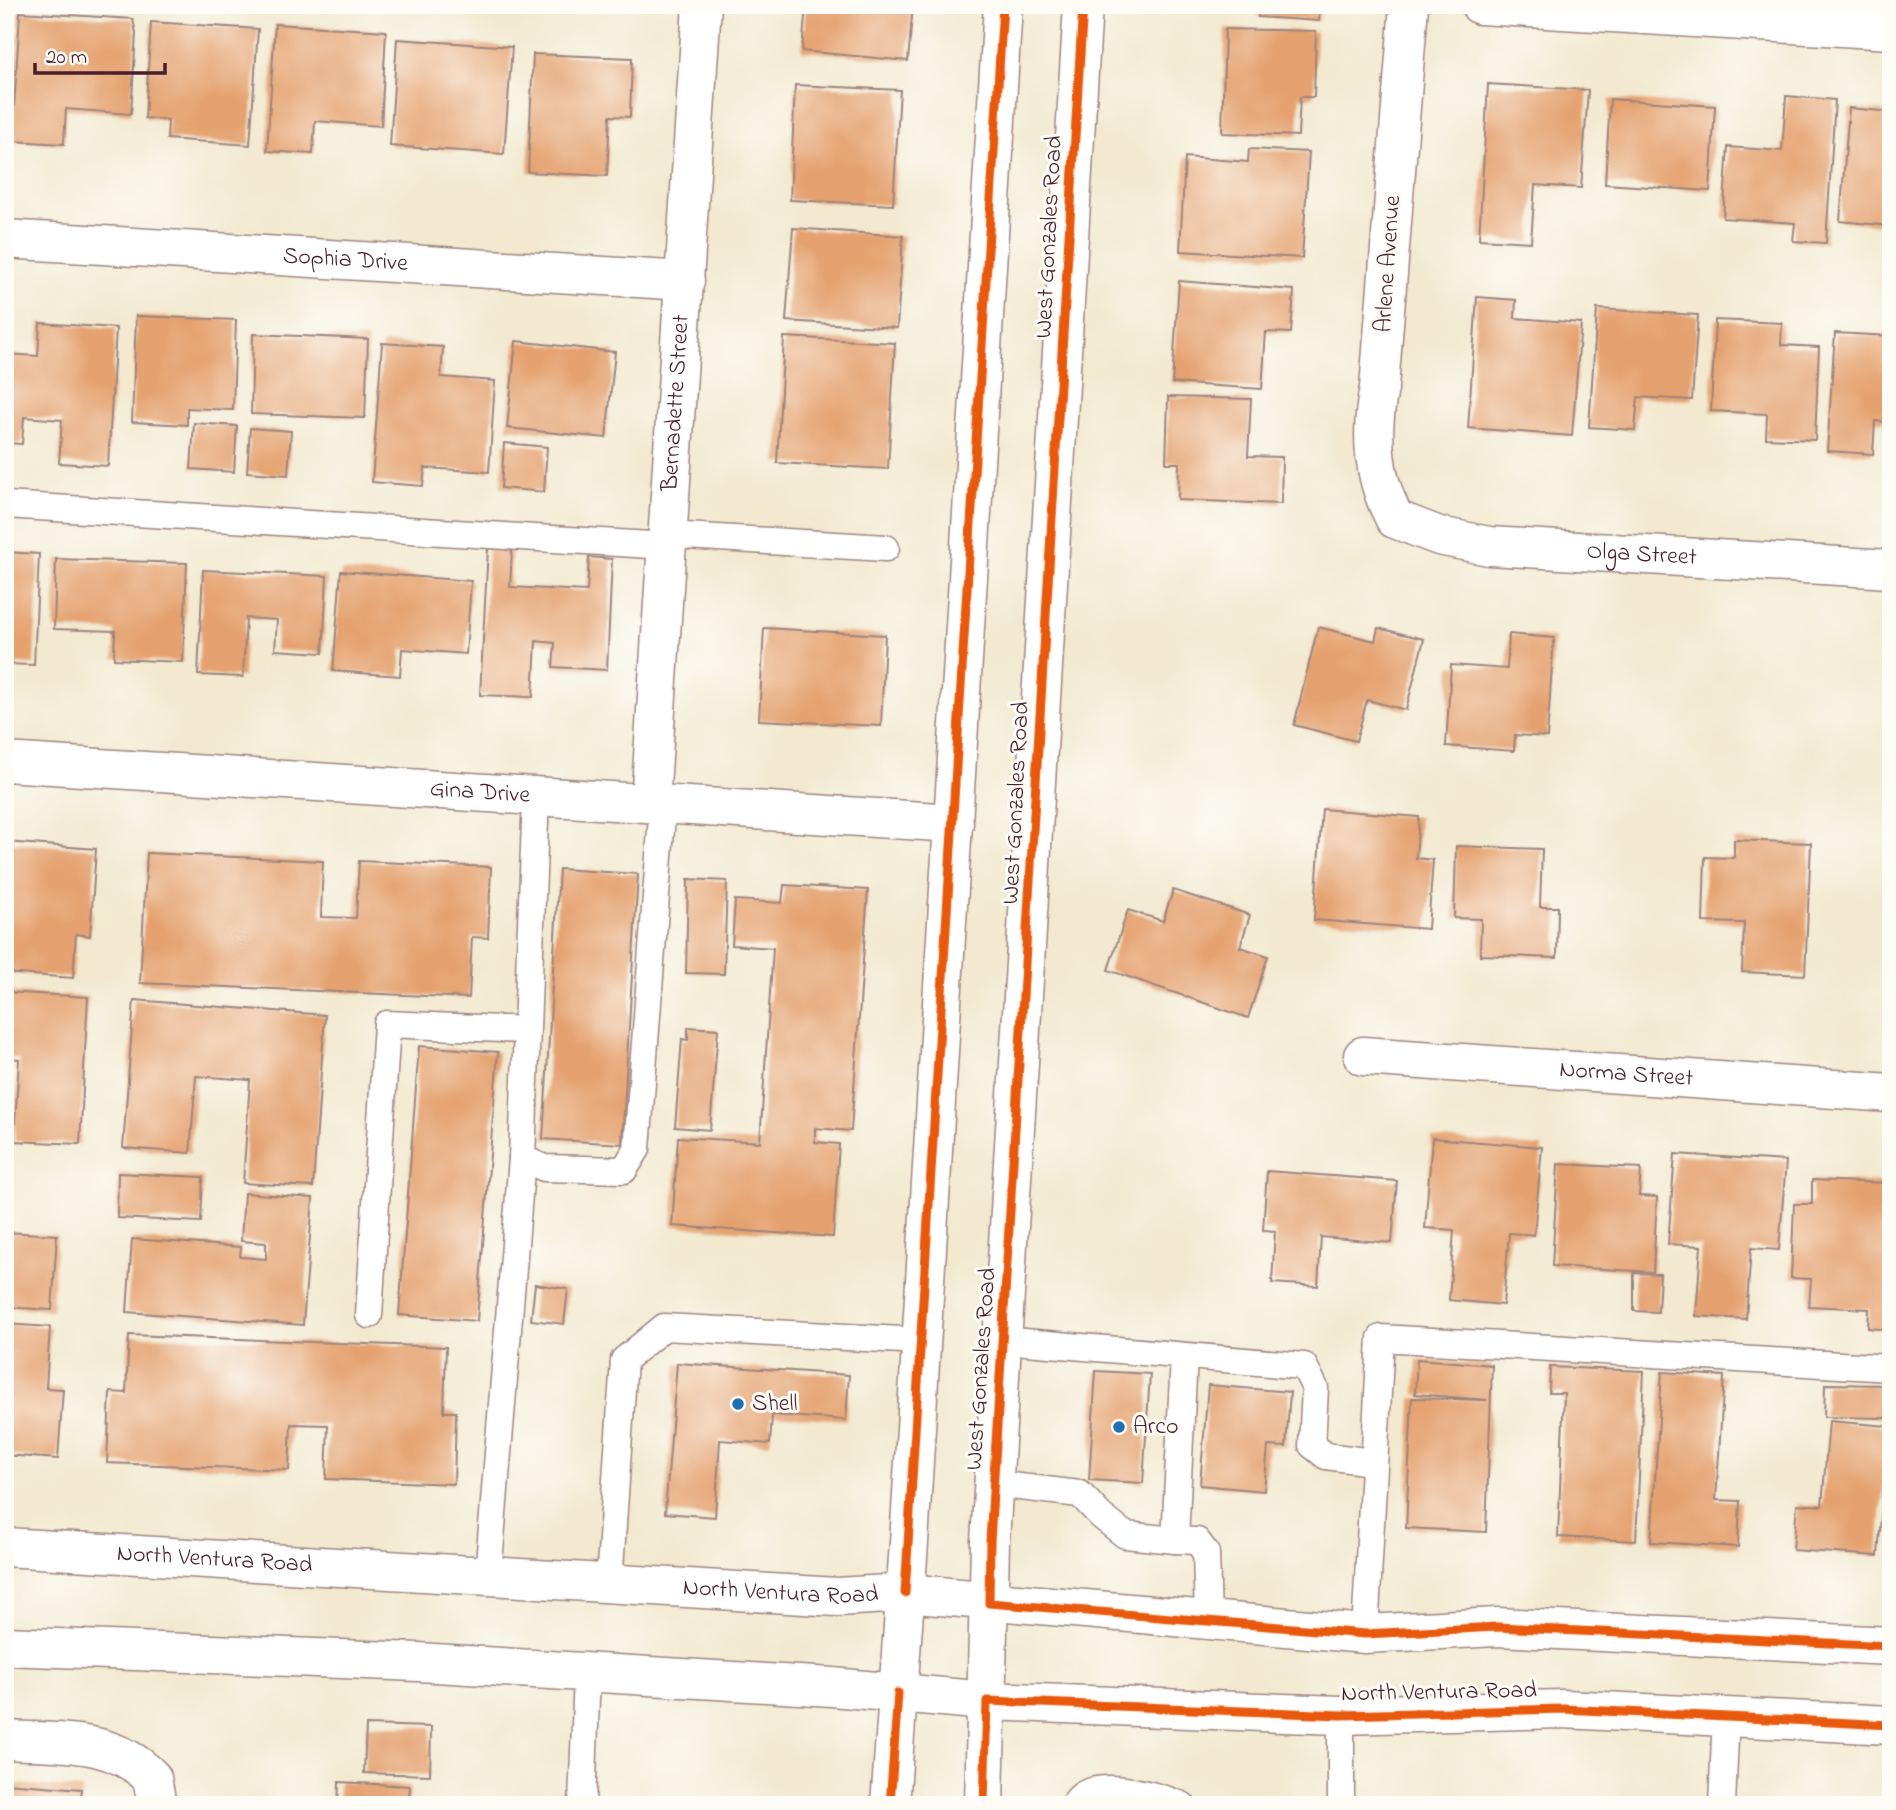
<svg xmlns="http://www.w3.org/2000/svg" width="1896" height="1810" viewBox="0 0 1896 1810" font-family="'Indie Flower',sans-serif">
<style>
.building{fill:#e5a26f}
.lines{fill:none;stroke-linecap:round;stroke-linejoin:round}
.service-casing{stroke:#9e847e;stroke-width:29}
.minor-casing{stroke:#9e847e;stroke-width:41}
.secondary-casing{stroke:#9e847e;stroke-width:41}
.service{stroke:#fff;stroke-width:26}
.minor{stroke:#fff;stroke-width:38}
.secondary{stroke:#fff;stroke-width:38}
.cycleway-casing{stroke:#fdfcf7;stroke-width:13}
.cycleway{stroke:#e8590c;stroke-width:9}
.poi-dot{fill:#1f6fb2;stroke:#fdfcf7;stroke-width:2.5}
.labels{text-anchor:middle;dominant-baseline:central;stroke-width:6;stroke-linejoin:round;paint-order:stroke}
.street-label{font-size:24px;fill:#4a1f2b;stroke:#fdfcf7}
.poi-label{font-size:24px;fill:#4a1f2b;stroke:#fdfcf7;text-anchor:start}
</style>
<rect width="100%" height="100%" fill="#fdfcf7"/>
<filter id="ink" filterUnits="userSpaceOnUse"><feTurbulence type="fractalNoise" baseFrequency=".0143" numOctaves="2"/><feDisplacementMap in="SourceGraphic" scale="14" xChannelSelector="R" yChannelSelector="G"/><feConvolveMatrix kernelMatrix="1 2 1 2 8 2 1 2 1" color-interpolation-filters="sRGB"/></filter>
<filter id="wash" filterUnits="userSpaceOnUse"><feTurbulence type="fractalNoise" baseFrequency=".00686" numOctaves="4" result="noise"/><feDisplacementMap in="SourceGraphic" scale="28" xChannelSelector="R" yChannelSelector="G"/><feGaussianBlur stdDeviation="1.57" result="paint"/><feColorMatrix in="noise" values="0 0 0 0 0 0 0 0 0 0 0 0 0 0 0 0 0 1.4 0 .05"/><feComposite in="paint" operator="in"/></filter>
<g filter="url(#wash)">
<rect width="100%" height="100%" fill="#f2e9d0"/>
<g id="blocks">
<g class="building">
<polygon points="806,5 913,5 908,61 802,51"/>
<polygon points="1259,5 1320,5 1319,21 1258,17"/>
<polygon points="20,12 133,19 136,33 131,114 66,109 64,144 12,141"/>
<polygon points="151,22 258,29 250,145 167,139 168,120 145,118"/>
<polygon points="275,24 386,31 381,126 315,121 313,154 267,151"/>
<polygon points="1225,29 1316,31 1314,97 1300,97 1298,136 1222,133"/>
<polygon points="397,39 512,47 504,154 390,146"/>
<polygon points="533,54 632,58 630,117 610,116 607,176 528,172"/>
<polygon points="1488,84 1588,90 1581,188 1535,185 1531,242 1479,239"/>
<polygon points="795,85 900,90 893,205 790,200"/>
<polygon points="1786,96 1835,100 1826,243 1793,241 1795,223 1723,218 1728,147 1782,151"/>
<polygon points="1610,99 1715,106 1710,191 1605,184"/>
<polygon points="1849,108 1891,112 1891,226 1840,221"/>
<polygon points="1249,149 1309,152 1302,258 1180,251 1185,157 1248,162"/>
<polygon points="793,228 903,236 897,328 786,321"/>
<polygon points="1179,281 1294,290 1291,333 1266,332 1262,389 1172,383"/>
<polygon points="1477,297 1516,300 1515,318 1581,323 1572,436 1468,428"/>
<polygon points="1597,309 1698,315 1692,400 1638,397 1635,430 1589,427"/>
<polygon points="136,316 236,320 233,410 187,408 187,425 132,422"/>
<polygon points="1715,320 1782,323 1781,345 1819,347 1815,440 1766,438 1767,414 1711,411"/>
<polygon points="40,323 116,328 108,466 59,463 62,420 24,417 22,444 5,443 5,354 38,356"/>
<polygon points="1835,333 1891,336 1891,422 1875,421 1873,454 1827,451"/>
<polygon points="253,334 368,339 365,418 251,414"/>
<polygon points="784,337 895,343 888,469 777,463"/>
<polygon points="516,341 615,352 606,438 507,428"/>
<polygon points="382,343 443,347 441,377 495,381 489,472 425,468 423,486 372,482"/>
<polygon points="1168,397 1251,399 1248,456 1282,457 1281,504 1178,500 1179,463 1166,463"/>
<polygon points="194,423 237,426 234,472 191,469"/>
<polygon points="250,428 291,431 288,475 247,472"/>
<polygon points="504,443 547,447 544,492 501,488"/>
<polygon points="488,548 512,550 510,587 587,591 589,557 612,559 607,670 553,667 555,643 536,641 533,697 480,695"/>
<polygon points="5,552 39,554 34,665 5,664"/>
<polygon points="56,559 187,563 183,662 114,659 115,631 54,629"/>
<polygon points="203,570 327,576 323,653 275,650 277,620 246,618 243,677 198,675"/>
<polygon points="341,571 471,581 466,654 402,649 400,676 333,671"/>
<polygon points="1318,627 1375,641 1378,628 1424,639 1406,710 1367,700 1356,741 1294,725"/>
<polygon points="764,628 885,635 881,726 759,720"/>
<polygon points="1509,634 1554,638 1547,737 1515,735 1514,751 1446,746 1451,665 1507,669"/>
<polygon points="1322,809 1419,817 1416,858 1433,860 1428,929 1314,920"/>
<polygon points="1734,840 1811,843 1805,975 1742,972 1744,923 1703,922 1705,857 1734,858"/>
<polygon points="5,842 96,849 90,936 76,934 73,978 5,973"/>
<polygon points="1456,846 1542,849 1540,907 1558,907 1557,958 1480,955 1481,919 1454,918"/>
<polygon points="147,853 323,861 321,917 356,918 359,861 491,867 488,938 472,937 469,998 140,983"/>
<polygon points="559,869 638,874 622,1144 543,1139"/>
<polygon points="688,879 727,881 724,974 686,973"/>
<polygon points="784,885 868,890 851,1131 815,1128 815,1142 839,1144 833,1237 672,1226 678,1137 760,1142 773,948 732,945 735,900 782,903"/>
<polygon points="1173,890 1250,915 1240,947 1268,956 1248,1018 1108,970 1128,910 1163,921"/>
<polygon points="5,992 88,997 80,1144 14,1141 19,1059 5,1058"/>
<polygon points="134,1000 325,1015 313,1187 243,1183 250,1080 196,1076 190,1153 123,1148"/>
<polygon points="688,1027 718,1029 710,1130 675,1127 682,1039 688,1040"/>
<polygon points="419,1046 498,1052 477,1321 399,1315"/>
<polygon points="1432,1138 1542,1147 1534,1235 1509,1233 1503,1305 1449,1300 1454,1230 1425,1228"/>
<polygon points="1675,1154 1786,1161 1779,1250 1751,1248 1746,1319 1696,1316 1701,1246 1668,1244"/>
<polygon points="1558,1164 1641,1168 1639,1196 1657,1197 1653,1272 1552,1266"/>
<polygon points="1267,1171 1397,1181 1392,1243 1321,1237 1318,1286 1272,1283 1275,1231 1263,1230"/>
<polygon points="118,1173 203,1177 201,1222 117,1218"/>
<polygon points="1812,1180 1886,1183 1885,1210 1891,1210 1891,1330 1868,1328 1869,1309 1809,1306 1811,1279 1791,1278 1794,1204 1812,1204"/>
<polygon points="244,1193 313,1198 303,1325 127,1312 132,1239 241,1247 240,1257 266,1259 266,1243 241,1241"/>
<polygon points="5,1232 57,1235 52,1310 5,1307"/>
<polygon points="1634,1273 1660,1274 1658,1312 1634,1311"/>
<polygon points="535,1284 568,1289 564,1324 531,1320"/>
<polygon points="5,1324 50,1327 46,1388 63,1389 58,1459 5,1455"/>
<polygon points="129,1335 446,1347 444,1412 456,1412 454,1484 326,1479 328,1425 291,1424 289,1470 107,1463 110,1392 126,1393"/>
<polygon points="1417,1359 1492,1365 1486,1532 1406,1528 1412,1398 1487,1400 1415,1394"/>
<polygon points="677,1363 849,1375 846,1420 772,1415 770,1444 720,1440 715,1517 665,1513"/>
<polygon points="1550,1367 1644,1371 1636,1541 1558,1537 1564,1393 1549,1393"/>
<polygon points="1096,1371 1150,1374 1143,1483 1089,1480"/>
<polygon points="1662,1372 1724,1376 1716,1500 1740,1501 1738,1547 1651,1542"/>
<polygon points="1825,1384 1891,1385 1891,1418 1824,1417"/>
<polygon points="1208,1385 1290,1392 1286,1447 1268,1446 1264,1491 1200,1485"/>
<polygon points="1829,1421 1888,1426 1878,1556 1793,1550 1797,1504 1822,1506"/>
<polygon points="366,1725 431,1727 430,1775 364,1773"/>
<polygon points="339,1782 410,1786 409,1805 338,1805"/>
<polygon points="5,1783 82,1789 80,1805 5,1805"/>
</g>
</g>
</g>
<g filter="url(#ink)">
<use href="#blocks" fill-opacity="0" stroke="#9e847e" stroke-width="2"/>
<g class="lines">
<defs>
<g id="service">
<polyline points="5,505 667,546"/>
<polyline points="668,535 886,548"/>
<polyline points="536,795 522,1158 544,1168 624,1170 637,1149 663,803"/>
<polyline points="369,1315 387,1024 526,1030"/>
<polyline points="1003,1340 1304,1366 1315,1388 1312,1445 1326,1456 1373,1462"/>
<polyline points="994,1484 1080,1494 1101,1516 1125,1535 1175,1540 1184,1356"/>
<polyline points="1175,1540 1197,1541 1206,1553 1208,1620"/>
<polyline points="488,1576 522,1158"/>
<polyline points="609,1584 624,1360 664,1327 921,1341"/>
<polyline points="1365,1634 1381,1338 1891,1368"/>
<polyline points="582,1805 587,1672"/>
<path d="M1074 1805C1088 1774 1158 1796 1182 1805"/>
<polyline points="1341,1805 1341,1715"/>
<polyline points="1722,1805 1726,1716"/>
</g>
<g id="minor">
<path id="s1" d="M1409 5 1379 388C1370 433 1373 479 1395 519L1439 536 1489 546 1891 569"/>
<polyline points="1480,5 1891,30"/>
<path id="s2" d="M5 239 685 281"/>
<path id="s3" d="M5 762 954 823"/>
<path id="s4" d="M650 803 702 5"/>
<path id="s5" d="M1363 1056 1891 1093"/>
<path d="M5 1740C57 1743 113 1737 152 1778L157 1805"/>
</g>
<g id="secondary">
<path id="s6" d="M5 1547 837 1597 905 1593 1365 1634 1497 1627 1891 1646"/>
<polyline points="5,1646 418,1662 832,1687 987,1701 1284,1713 1341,1715 1563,1709 1891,1725"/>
<polyline points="890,1805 909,1543 1003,5"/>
<polyline points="984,1805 990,1542 1083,5"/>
</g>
</defs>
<use href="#service" class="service-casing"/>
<use href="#minor" class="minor-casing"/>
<use href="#secondary" class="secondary-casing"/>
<use href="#service" class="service"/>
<use href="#minor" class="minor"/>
<use href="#secondary" class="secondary"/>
<defs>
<g id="cycleway">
<polyline points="1083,5 990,1542 989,1603 1365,1634 1497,1627 1891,1646"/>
<polyline points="905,1593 1003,5"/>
<polyline points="890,1805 898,1693"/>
<polyline points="984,1805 987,1701 1341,1715 1563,1709 1891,1725"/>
</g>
</defs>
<use href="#cycleway" class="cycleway-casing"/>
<use href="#cycleway" class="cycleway"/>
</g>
</g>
<g class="poi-dot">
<circle cx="738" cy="1404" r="7"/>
<circle cx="1119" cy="1427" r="7"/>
</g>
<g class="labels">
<g class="street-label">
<text transform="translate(1050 237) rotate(-87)">West Gonzales Road</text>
<text stroke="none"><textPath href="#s2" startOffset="341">Sophia Drive</textPath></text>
<text transform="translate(1389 264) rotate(-86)">Arlene Avenue</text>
<text stroke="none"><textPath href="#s4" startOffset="401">Bernadette Street</textPath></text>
<text stroke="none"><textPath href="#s1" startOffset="770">Olga Street</textPath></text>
<text stroke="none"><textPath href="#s3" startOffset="476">Gina Drive</textPath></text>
<text transform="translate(1017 803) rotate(-87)">West Gonzales Road</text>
<text stroke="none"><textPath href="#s5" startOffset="264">Norma Street</textPath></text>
<text transform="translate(982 1369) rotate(-86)">West Gonzales Road</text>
<text stroke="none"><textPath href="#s6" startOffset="210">North Ventura Road</textPath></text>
<text stroke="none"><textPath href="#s6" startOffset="777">North Ventura Road</textPath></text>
<text transform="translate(1439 1693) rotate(-1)">North Ventura Road</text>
</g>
<g class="poi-label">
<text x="752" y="1404">Shell</text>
<text x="1133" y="1427">Arco</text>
</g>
</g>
<rect width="1896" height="1810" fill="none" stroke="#fdfcf7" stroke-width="28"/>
<path d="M35 63v10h130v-10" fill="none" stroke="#4a1f2b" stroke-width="3.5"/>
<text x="46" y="63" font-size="21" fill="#4a1f2b" stroke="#fdfcf7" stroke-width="5" paint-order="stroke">20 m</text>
</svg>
